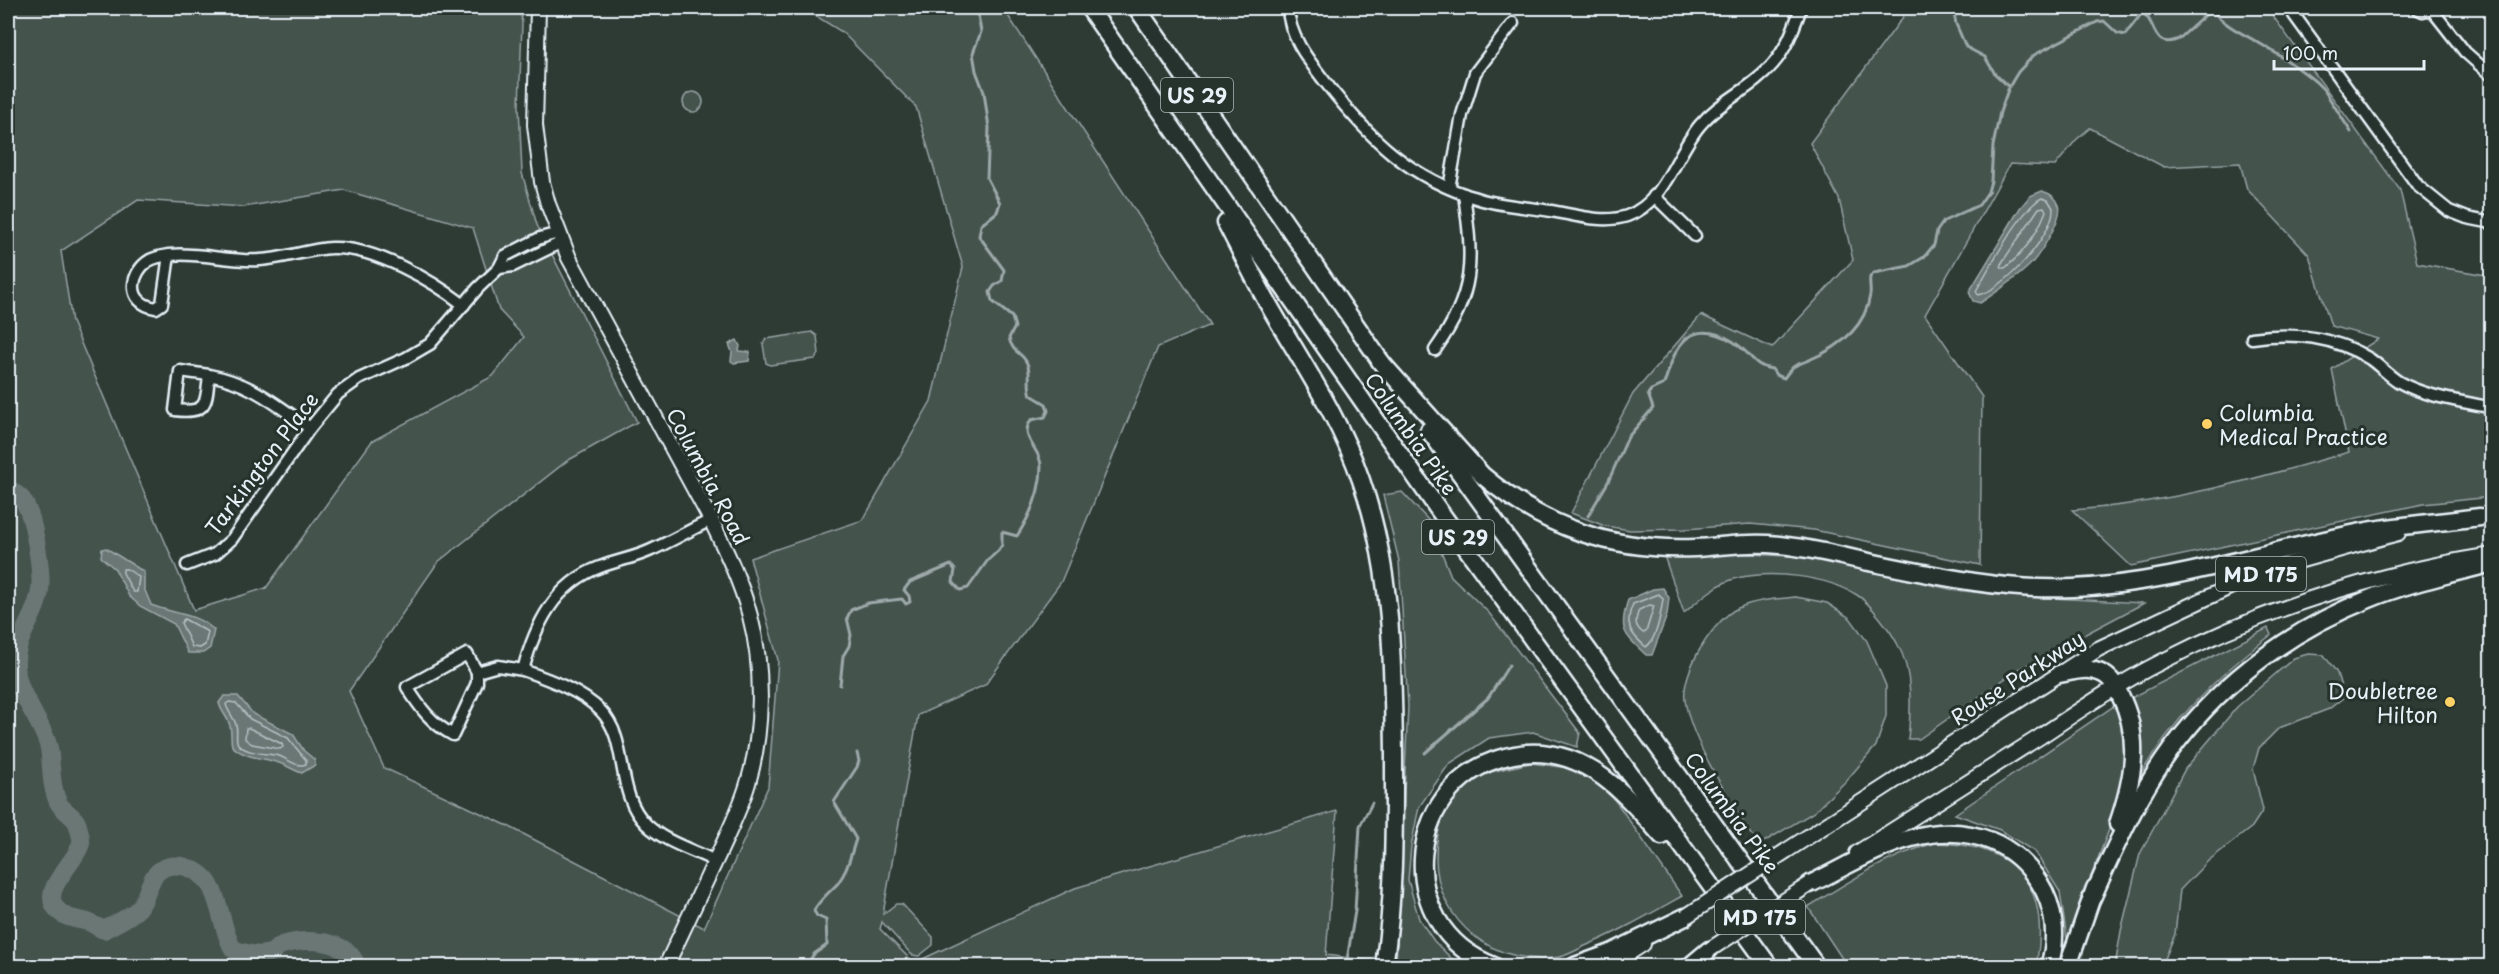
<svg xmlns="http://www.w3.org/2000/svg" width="2499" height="974" viewBox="0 0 2499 974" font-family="'Playpen Sans',sans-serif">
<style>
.green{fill:#45524e;stroke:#96a2a3;stroke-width:1.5;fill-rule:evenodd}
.water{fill:#6b7775;stroke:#9da8a9;stroke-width:1.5}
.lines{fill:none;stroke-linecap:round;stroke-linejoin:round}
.shore{stroke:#b6c0c4;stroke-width:1.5}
.stream{stroke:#9da8a9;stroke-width:3}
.river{stroke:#6b7775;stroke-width:18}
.minor-casing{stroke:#e8f1f8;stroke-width:15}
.major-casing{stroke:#e8f1f8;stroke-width:18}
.highway-casing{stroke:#e8f1f8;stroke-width:21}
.minor{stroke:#26332d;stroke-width:10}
.major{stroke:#26332d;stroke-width:14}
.highway{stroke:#26332d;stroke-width:16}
.major-bridge-casing{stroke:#e8f1f8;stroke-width:18;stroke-linecap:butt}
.major-bridge{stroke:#26332d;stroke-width:14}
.poi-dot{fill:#ffd166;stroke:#26332d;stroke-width:2}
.labels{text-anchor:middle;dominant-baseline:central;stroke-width:6;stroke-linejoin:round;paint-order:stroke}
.shield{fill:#26332d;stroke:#aeb8bb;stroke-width:1.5}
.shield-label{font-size:20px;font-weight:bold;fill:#e8f1f8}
.poi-label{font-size:21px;fill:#e8f1f8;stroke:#26332d;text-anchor:start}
.street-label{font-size:21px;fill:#e8f1f8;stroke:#26332d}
</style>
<rect width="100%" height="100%" fill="#2e3b35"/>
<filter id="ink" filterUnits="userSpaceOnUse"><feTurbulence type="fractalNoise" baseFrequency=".0167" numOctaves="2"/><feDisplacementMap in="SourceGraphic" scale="12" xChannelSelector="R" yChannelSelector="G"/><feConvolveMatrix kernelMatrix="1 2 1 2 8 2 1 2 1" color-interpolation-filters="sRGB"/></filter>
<g filter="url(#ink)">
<g class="green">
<path d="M8 8H520L522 24 519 106 522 173 537 225 637 422 567 461 438 562 349 691 384 768 506 825 704 928 768 787 778 660 750 558 863 520 931 401 963 267 916 107 842 32 803 8H1003L1210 325 1158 347 1061 582 985 685 918 715 883 914 896 904H902L933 937V945L919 956 912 955 882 922 880 929 914 963 1075 888 1337 811 1326 955 1373 961 1372 966H8ZM344 190 473 228 499 310 524 337 493 376 372 441 266 588 194 610 72 322 61 251 138 200 244 207Z"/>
<path d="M1901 8H2267L2400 190 2417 263 2491 276V497L2423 504 2131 566 2072 510C2166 504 2260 478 2349 452L2332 369 2378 339 2331 326 2309 255 2247 189 2240 163 2164 167 2090 128 2076 140 2055 166 2010 164 1925 315 1982 397 1980 565 1814 530 1750 524 1685 529 1630 530 1605 526 1571 513 1633 394 1701 315 1772 348 1853 260 1839 199 1810 143 1903 17Z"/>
<circle cx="693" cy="102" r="10"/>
<polygon points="812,332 817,336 819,354 815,359 770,365 766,363 763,344 766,339"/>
<polygon points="1402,492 1429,521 1451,576 1489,613 1580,733 1577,747 1533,732 1489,738 1449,764 1419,807 1411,846 1408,880 1419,919 1434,941 1452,959 1464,966 1396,966 1408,706 1399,561 1383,495"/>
<path d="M1734 553 1805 557 1954 590 2014 596 2144 603 2016 671 1919 739H1908C1911 710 1913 672 1898 645 1891 631 1870 603 1857 595 1826 576 1772 570 1737 578 1717 583 1699 600 1684 613L1664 556Z"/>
<path d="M1796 597 1827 603 1850 618 1867 641 1886 686V716L1876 746 1846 781 1814 812 1762 843 1749 832C1728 795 1691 741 1685 700 1681 672 1713 620 1738 608 1756 600 1776 599 1796 597Z"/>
<path d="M2268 628 2271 635C2218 675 2170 721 2138 779 2140 748 2144 727 2131 698Z"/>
<polygon points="2308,654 2324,655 2337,673 2344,697 2329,709 2279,728 2259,748 2253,769 2263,810 2252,827 2208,861 2180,890 2175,934 2162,966 2115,966 2121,931 2140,854 2185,769 2237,707 2294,658"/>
<polygon points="2117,704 2126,734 2129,768 2115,814 2067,939 2060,892 2035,852 2000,830 1955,814"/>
<path d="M1531 763 1569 768 1599 782 1617 803 1682 896C1650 914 1619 932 1585 946 1577 950 1568 955 1560 957 1496 968 1436 923 1436 857 1436 828 1444 805 1466 784 1480 772 1513 767 1531 763Z"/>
<path d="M1935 843C2017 844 2051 886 2036 966H1847L1808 907C1850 881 1887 856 1935 843Z"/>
</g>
<g class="water">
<path d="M2042 191C2049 193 2056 197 2059 205 2064 218 2038 257 2029 266 2014 280 1997 292 1980 303L1973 301 1969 292 2020 208 2030 196Z"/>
<polygon points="737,340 740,346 739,351 750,352 749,361 734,363 731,361 732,352 729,344"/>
<path d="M106 548 144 572V588L151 605C173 614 196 613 214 630L210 648 203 653H188L174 624 140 606 129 596 115 569 101 557 102 549Z"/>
<path d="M1663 588 1669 598 1667 615 1652 655H1646C1624 634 1618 631 1628 600L1653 589Z"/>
<path d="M224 696H238L253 714 293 734 304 751 315 760V765L302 773C294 771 287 765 279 763 262 757 246 759 232 746 230 739 232 733 230 726 228 717 221 712 219 703Z"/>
</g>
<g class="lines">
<g class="shore">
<path d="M2042 198 2048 200 2053 208C2054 235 2003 291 1978 295L1976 291C1987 271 2023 206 2042 198Z"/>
<path d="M2044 207 2046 211C2037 234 2024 253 2005 268H2002L2001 264 2039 208Z"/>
<polygon points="123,569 127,569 139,577 137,592 133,592 123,573"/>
<path d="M1659 594 1663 599C1661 612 1657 640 1646 647 1630 634 1624 624 1633 604Z"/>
<path d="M1650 605 1654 606 1646 632 1643 633C1634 626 1635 620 1639 610Z"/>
<polygon points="184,619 208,632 205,645 200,648 192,647 181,623"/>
<path d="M229 702 236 703 250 719 288 738 306 760V764C297 768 288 759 279 756 268 753 246 754 238 744 235 739 238 731 236 725 234 717 227 711 226 704Z"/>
<polygon points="246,728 249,728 282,744 283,747 280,749 252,744 245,739"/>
</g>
<g class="stream">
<polyline points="1953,8 1956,24 1966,47 1985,57 1995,74 2009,87"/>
<path d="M2211 9C2222 23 2237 31 2252 39 2273 51 2297 66 2316 82L2324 90 2351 132"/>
<path d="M1588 516 1608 482 1628 437 1653 408 1648 394 1651 390 1664 384C1669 370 1674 348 1687 338 1705 324 1732 338 1746 352 1755 361 1758 367 1772 369L1776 375 1784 378C1796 362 1793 367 1809 360 1838 348 1865 329 1870 295 1871 289 1869 284 1870 277L1874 273 1909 266 1924 257 1934 245 1937 231 1944 221 1979 205 1988 192 1991 181 1993 146 2000 112 2009 87 2018 72 2034 55 2097 22 2104 21 2117 33 2125 35 2142 13C2157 20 2151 51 2179 39L2213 8"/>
<path d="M840 685 843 656 849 646 851 635 847 618 851 610 868 603 902 599 906 604 910 602 909 596 904 590 910 582 951 565 955 570 953 582 960 590 968 588 988 560 998 551 1002 545V532L1017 536C1030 516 1041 491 1041 466 1041 448 1018 438 1031 420L1045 417 1048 411 1046 404 1031 395C1027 385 1031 376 1028 366 1024 352 1013 355 1009 338L1015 327 1012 317 992 301 990 292 994 286 1002 281 1004 270 979 236 981 225 997 212 1000 203 987 178 989 128 984 92 976 71 973 53 981 32 977 8"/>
<polyline points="1425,753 1488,698 1509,665"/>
<path d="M809 966 808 963 814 954 827 945 826 920 817 916 814 911C817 902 831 891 838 883 848 870 851 854 856 839L834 802 857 767 859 761 857 753"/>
<polyline points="1346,966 1355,911 1360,826 1372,803"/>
</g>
<path class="river" d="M8 487C12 491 18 495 22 499 34 514 44 577 39 596 34 619 17 636 16 660 14 694 42 718 49 748 52 765 50 785 58 802 62 811 76 816 78 826 79 830 82 839 81 843 76 865 33 893 62 914 71 920 79 919 88 922 93 924 99 928 104 930 114 924 131 917 139 908 147 898 148 884 155 875 169 857 200 867 210 885 221 904 222 930 233 949 244 953 259 957 270 953 275 951 277 947 282 945 306 938 347 938 357 966"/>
<defs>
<g id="minor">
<path d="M1288 8C1289 37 1309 61 1326 83 1369 138 1410 179 1479 199 1502 206 1527 207 1551 211 1575 215 1603 224 1627 216 1665 203 1676 153 1700 125 1721 100 1752 89 1773 64 1787 48 1794 27 1801 8"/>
<polyline points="2289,8 2418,186 2449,211 2467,218 2492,223"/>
<polyline points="2416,8 2423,11 2435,8"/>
<polyline points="2432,10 2465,52 2492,76"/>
<polyline points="1449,188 1462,115 1475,73 1513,23"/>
<polyline points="1654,196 1695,236"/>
<path d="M169 255C163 256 156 257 150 260 130 272 125 303 156 308L162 304 169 255C200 252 229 262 260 260 284 259 308 249 332 248 373 246 433 281 464 305"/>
<polyline points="499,268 513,266 562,242"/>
<path d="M2252 338C2294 332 2333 336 2370 359 2380 366 2389 376 2399 382 2426 397 2461 401 2492 408"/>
<path d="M1435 350C1476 292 1473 261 1464 194"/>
<path d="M209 375 180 371 175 410C208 414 206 403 209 375 252 383 275 404 310 428"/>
<path d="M711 520C690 530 670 542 649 551 633 558 616 561 600 567 554 584 535 626 523 670 548 679 582 691 601 711 630 741 614 792 646 824 664 842 693 850 715 861"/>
<polyline points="187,565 215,554 232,539 310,428 338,394 359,379 406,358 430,344 478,288 499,268 505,256 540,238 559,233"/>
<path d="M477 672 467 654 407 687C420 708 431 723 453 735L477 683V672L498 666 523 670"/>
</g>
<g id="major">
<path d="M538 8 535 125 542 182 548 204 569 258 711 520C726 551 741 582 750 616 764 669 763 732 748 783 741 807 730 829 720 851 702 890 684 928 666 966"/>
<polyline points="2470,519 2492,516"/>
<polyline points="1786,851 2098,649 2234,585 2291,563 2398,533"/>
<path d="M1857 853C1919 814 1980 775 2041 736 2080 710 2119 683 2161 662 2264 609 2377 573 2492 555"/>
<polyline points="1609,966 1643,944"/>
</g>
<g id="highway">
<polyline points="1089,8 1438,509 1769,966"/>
<polyline points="1137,8 1386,369"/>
<path d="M1226 223C1239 248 1252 274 1266 300 1299 359 1339 415 1361 480 1392 568 1393 661 1394 754 1394 824 1395 896 1384 966"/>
<path d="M1380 361 1482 475C1544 528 1613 551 1695 548 1719 547 1743 542 1768 544 1802 546 1836 555 1869 562 1937 576 2004 591 2073 588 2173 584 2270 549 2367 531 2404 525 2442 522 2480 517"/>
<polyline points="1429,430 1816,966"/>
<path d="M2059 674C2070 672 2084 667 2095 671 2109 674 2114 683 2120 695 2142 738 2133 780 2118 824"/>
<path d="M1810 884C1868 856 1926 815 1991 841 2011 849 2028 865 2039 882 2055 907 2058 939 2049 966"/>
<path d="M2092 898C2108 863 2123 828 2142 795 2192 705 2273 637 2369 599 2408 583 2451 574 2492 563"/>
<path d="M1494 966C1389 927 1404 775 1514 755 1537 750 1563 754 1585 766 1616 782 1639 810 1662 836"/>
<polyline points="1575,966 1611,953 1685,917"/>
<polyline points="1690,966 1709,950"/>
<polyline points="2068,966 2095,888"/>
</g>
</defs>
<use href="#minor" class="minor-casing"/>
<use href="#major" class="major-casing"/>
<use href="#highway" class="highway-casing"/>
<use href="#minor" class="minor"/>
<use href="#major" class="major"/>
<use href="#highway" class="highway"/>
<defs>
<g id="major-bridge">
<polyline points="1685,917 1786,851"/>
<polyline points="1709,950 1810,884"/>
</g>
</defs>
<use href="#major-bridge" class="major-bridge-casing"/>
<use href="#major-bridge" class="major-bridge"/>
</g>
</g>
<g class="poi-dot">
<circle cx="2207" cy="424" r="6"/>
<circle cx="2450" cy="702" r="6"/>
</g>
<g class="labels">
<g class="shield">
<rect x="1161" y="78" width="72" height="34" rx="4.5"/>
<rect x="1422" y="520" width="72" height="34" rx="4.5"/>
<rect x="2216" y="557" width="90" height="34" rx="4.5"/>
<rect x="1715" y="900" width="90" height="34" rx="4.5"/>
</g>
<g class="shield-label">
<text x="1197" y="95">US 29</text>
<text x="1458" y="537">US 29</text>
<text x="2261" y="574">MD 175</text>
<text x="1760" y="917">MD 175</text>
</g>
<g class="poi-label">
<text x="2219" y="412">Columbia<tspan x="2219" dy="24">Medical Practice</tspan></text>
<text x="2438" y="690" text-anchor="end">Doubletree<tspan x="2438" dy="24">Hilton</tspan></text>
</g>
<g class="street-label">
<text transform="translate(1412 433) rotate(55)">Columbia Pike</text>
<text transform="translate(261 463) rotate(-53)">Tarkington Place</text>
<text transform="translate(709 476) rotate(62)">Columbia Road</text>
<text transform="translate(2017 677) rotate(-33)">Rouse Parkway</text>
<text transform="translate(1733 812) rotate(54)">Columbia Pike</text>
</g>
</g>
<rect width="2499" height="974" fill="none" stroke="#26332d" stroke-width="30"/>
<rect x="15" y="15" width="2469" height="944" fill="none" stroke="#e8f1f8" stroke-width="2" filter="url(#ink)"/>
<path d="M2274 60v9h150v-9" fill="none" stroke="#e8f1f8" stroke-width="3"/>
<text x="2283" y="60" font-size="18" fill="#e8f1f8" stroke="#26332d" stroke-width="4.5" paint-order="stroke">100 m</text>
</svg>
